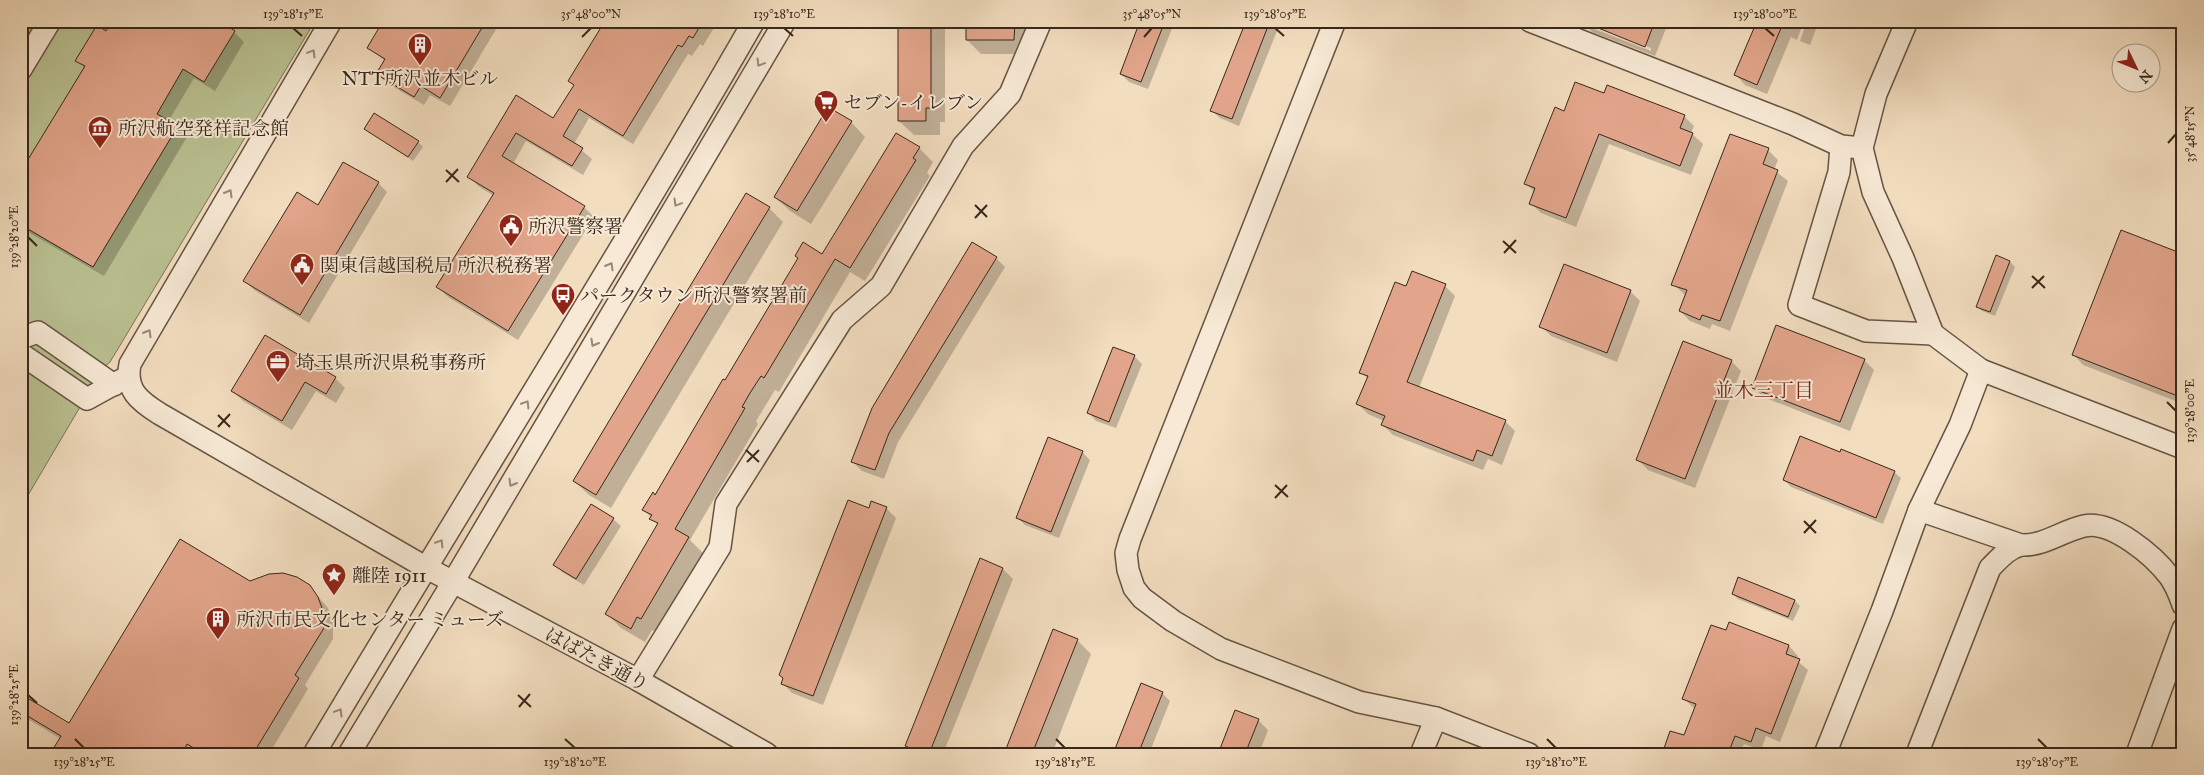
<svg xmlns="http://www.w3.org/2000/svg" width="2204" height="775" viewBox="0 0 2204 775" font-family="'IM FELL Great Primer','Noto Serif JP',serif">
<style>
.green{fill:#bac192;stroke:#797456}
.shadow{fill:#0003;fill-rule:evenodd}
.building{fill:#e2a58b;stroke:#38271a}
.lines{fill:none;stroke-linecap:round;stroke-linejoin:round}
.minor-casing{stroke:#665443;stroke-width:24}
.minor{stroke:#f7e9d5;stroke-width:21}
.oneway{stroke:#988878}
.ticks{fill:none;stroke:#38271a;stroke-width:2}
.labels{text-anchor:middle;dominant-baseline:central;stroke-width:4;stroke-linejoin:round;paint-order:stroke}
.poi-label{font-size:19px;fill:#38271a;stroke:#f7e9d5;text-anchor:start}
.street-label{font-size:19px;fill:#38271a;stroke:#f7e9d5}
.neighbourhood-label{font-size:20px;fill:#7a1f14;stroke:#f7e9d5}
.neatline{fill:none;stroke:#38271a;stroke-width:2}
.ticks-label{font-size:12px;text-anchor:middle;fill:#38271a}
</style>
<rect width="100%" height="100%" fill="#f2ddbf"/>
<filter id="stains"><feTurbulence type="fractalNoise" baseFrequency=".004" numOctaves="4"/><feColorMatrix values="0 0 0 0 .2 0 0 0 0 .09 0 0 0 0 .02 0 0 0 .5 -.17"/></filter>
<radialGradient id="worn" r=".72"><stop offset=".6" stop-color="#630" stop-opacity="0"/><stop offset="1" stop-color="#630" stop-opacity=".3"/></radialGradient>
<polygon class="green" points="21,21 315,21 110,362 103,368 21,507"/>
<g class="shadow">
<polygon points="385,21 501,21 450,106 430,95 424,105 387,83 377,73 385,61 369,48"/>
<polygon points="606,21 718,21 703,46 700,44 692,56 688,54 633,144 589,118 574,144 592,159 583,175 526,141 513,164 584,207 594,217 518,340 448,297 438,287 494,196 478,186 469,176 516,97 554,119 575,86"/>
<polygon points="899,21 945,21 945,122 940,122 940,135 914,135 899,121"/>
<polygon points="967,21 1029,21 1028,54 981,54 967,40"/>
<polygon points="1142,21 1175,21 1148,89 1129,82 1121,74"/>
<polygon points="1247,21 1281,21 1239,126 1220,118 1212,111"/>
<path d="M1582 21H1669L1655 56 1592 32ZM1592 25 1651 48V51L1592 28Z"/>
<polygon points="1750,21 1804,21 1797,40 1791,37 1767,94 1745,85 1736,75 1757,24"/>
<polygon points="1807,21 1819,21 1810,45 1800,41"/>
<polygon points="107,32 234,32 244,42 215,91 194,78 168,122 177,127 187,137 104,276 21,228 21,174 85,68 77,60"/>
<polygon points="1605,95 1684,116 1694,126 1691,133 1703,144 1691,175 1609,144 1576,227 1541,213 1531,203 1535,192 1526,184 1565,112"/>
<polygon points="851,122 865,137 811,224 790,211 775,197"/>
<polygon points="365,129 418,142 423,147 413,161"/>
<polygon points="919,148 933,162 927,173 930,176 865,281 850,272 779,392 775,390 756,421 758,424 690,540 703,553 656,632 652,630 645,642 621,628 607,614 658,525 644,510 656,496 726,381 823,255"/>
<polygon points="1768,150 1778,160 1774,170 1788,181 1730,331 1712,324 1710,329 1690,321 1680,311 1686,296 1673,284"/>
<polygon points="378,183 387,192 309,323 254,290 245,281"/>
<polygon points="769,208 783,222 611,508 589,495 574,481"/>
<polygon points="2183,256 2183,404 2083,365 2074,355"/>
<polygon points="1997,257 2010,262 2015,267 1995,316 1982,311 1977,306"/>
<polygon points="996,258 1005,267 898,442 884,479 862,471 853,462"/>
<polygon points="1445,286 1455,296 1419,388 1505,421 1515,431 1502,465 1488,459 1483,470 1393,435 1383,425 1384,421 1368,414 1358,404 1368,379 1361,372 1407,288"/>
<polygon points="1630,291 1640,301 1617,362 1551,336 1541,326"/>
<polygon points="1134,356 1142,364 1116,428 1096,421 1089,413"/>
<polygon points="1864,360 1874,370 1850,431 1763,397 1753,387"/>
<polygon points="1731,361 1741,371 1695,488 1648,470 1638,460"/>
<polygon points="335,378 345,388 336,403 316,391 292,430 243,401 233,391"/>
<polygon points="1082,452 1090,460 1059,538 1025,525 1018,518"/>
<polygon points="1894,472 1901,478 1883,524 1791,487 1784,480"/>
<polygon points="886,508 896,518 823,705 792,693 782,683 784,678 869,510"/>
<polygon points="613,519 621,526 584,585 562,572 555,564"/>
<polygon points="1003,569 1013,579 943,754 915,754 906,745"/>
<polygon points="250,582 309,586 328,608 333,622 333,639 305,685 308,689 269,754 52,754 61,739 21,715 21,696 69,725"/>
<polygon points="1733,594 1795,601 1800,606 1793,621 1738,599"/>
<polygon points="1730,624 1789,646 1798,656 1796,660 1808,670 1780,742 1766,736 1761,750 1744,744 1740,754 1664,754 1685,737 1695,709 1684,699"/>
<polygon points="1077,640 1091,654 1052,754 1006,754"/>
<polygon points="1162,693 1170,701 1149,754 1115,754"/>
<polygon points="1258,720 1268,730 1259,754 1219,754"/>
</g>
<g class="building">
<polygon points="112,21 219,21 235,31 204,82 183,69 157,114 178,126 93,267 21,225 21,171 85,66 75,61 97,25 106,31"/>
<polygon points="383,21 486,21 440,98 421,86 414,97 376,74 385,59 367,48"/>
<polygon points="605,21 703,21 693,38 689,36 682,47 678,45 623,136 579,109 563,136 583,148 572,166 516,133 502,156 585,206 508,331 436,287 494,193 467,177 516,95 553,118 574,85 568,81"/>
<polygon points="898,21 931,21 931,108 926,108 926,121 898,121"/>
<polygon points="966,21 1015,21 1014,40 966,40"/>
<polygon points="1140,21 1165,21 1141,82 1120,74"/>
<polygon points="1246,21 1270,21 1232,119 1210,111"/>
<polygon points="1581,21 1655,21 1645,47"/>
<polygon points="1757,21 1784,21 1757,85 1734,75"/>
<polygon points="1575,82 1604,93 1607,85 1685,115 1680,128 1693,133 1680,166 1599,134 1566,218 1529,204 1535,188 1524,184 1555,107 1564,111"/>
<polygon points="828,107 852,121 797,211 774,197"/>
<polygon points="374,113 419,141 408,157 364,129"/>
<polygon points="896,133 920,147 913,158 916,160 850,268 835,259 764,378 761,376 750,393 742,407 745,408 675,529 689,537 641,619 637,617 631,629 605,614 658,523 649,519 652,515 642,510 653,492 655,495 723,379 725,380 798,258 795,256 803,242 822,254"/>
<polygon points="1730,134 1769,148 1763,164 1778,170 1720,321 1702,315 1700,320 1679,311 1687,290 1671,285"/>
<polygon points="343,162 379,182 300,315 243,281 297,192 318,205"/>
<polygon points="746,193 770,207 596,495 573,481"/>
<polygon points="2121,230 2183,254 2183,398 2072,355"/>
<polygon points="972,242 997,257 889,433 875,470 851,462 872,408"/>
<polygon points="1996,255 2010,261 1990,312 1976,307"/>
<polygon points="1564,264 1631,290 1607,353 1539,327"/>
<polygon points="1412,271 1446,284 1407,382 1506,420 1492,456 1477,450 1473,461 1381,425 1385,416 1356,404 1368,376 1359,373 1395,282 1406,286"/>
<polygon points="1776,325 1865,359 1840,422 1752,388"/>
<polygon points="265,335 336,377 326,394 305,382 282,421 231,391"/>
<polygon points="1683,341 1732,360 1685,479 1636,460"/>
<polygon points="1113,347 1135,355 1109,422 1087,413"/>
<polygon points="1800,436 1840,452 1841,449 1895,471 1876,518 1783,480"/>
<polygon points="1048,437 1083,451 1051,532 1016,518"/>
<polygon points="848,500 869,508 871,501 887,507 813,696 781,684 783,678 779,675"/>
<polygon points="591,504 614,518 576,579 553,565"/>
<polygon points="180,539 250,581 269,574 283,573 297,577 310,585 318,597 323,611 324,628 295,675 299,678 253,754 204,754 187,744 182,754 50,754 61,736 21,712 21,694 69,723"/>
<polygon points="980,558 1003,568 929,754 925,754 905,746"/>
<polygon points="1738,577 1795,600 1788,617 1732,594"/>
<polygon points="1729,622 1789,645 1786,654 1800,659 1771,734 1756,728 1751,742 1735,736 1728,754 1662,754 1670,731 1684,735 1696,704 1682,699 1711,625 1726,630"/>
<polygon points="1053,629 1078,639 1032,754 1004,754"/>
<polygon points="1141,683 1163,692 1138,754 1113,754"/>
<polygon points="1235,710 1259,719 1245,754 1218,754"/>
</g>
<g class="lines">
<defs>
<g id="minor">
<path d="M331 21 130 364C125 390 139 401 160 414L425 567 638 680 767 754"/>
<polyline points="1335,21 1130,539 1126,553 1128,570 1134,588 1142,598 1173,621 1221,649 1359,702 1436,718 1529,754"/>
<polyline points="1530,21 1793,124 1841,146 1862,148"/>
<polyline points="1907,21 1876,94 1862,148 1873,192 1903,258 1933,334 1981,370 2183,448"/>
<polyline points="21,69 50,21"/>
<polyline points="1841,146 1839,172 1799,305 1866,331 1933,334"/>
<polyline points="21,338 38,332 114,385"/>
<polyline points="21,354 87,399 127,377"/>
<path d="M1919 510 2021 545C2044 546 2062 531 2084 526 2112 520 2154 556 2170 577 2176 586 2180 596 2183 605"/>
<polyline points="638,680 720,547 726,504 842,320 881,286 963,146 1010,94 1041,21"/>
<path d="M314 754C460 509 612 268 754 21"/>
<polyline points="349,754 453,582 785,21"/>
<polyline points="1421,754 1436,718"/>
<polyline points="1825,754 1882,611 1919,510 1960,425 1981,370"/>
<path d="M1917 754 1990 568C2000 558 2007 549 2021 545"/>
<polyline points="2137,754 2183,629"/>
</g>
</defs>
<use href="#minor" class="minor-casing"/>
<use href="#minor" class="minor"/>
</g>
<defs><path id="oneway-chevron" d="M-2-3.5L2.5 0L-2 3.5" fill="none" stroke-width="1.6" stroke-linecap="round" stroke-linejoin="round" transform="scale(1.25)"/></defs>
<g class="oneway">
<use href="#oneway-chevron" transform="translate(312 53) rotate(-59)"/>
<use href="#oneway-chevron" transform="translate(760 63) rotate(121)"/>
<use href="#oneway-chevron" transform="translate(229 193) rotate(-60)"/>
<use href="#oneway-chevron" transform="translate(677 203) rotate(121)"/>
<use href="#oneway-chevron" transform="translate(610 266) rotate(-60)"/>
<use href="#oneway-chevron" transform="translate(148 333) rotate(-60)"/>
<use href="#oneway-chevron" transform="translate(594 343) rotate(120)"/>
<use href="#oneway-chevron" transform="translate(526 404) rotate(-58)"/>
<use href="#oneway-chevron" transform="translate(512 483) rotate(120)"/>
<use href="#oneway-chevron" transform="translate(440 543) rotate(-58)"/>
<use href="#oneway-chevron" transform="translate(339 712) rotate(-59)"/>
</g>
<path class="ticks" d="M293 28 302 36M784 28 793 36M1275 28 1284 36M1765 28 1774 36M582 37 591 28M1144 37 1152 28M2168 143 2176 134M446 170 459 182M446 182 458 169M975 205 987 217M975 218 987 205M28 237 37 246M1503 241 1516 253M1504 253 1516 240M2032 276 2045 288M2032 288 2044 276M2167 402 2176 411M218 415 230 427M218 427 230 414M746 450 759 462M747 462 759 450M1275 485 1288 497M1275 498 1287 485M1804 521 1816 533M1804 533 1816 520M28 695 37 703M518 695 531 707M519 707 530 694M75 739 84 748M565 739 575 748M1056 739 1065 748M1547 739 1556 748M2038 739 2047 748"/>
<defs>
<symbol id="building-pin" viewBox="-11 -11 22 30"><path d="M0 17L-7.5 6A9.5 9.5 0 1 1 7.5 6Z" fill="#8f2418" stroke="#f7e9d5"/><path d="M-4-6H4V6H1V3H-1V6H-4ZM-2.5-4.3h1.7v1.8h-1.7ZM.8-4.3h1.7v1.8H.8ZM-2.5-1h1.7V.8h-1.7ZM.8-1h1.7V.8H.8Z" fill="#fff"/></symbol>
<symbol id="supermarket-pin" viewBox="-11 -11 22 30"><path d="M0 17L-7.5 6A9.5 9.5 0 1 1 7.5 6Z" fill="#8f2418" stroke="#f7e9d5"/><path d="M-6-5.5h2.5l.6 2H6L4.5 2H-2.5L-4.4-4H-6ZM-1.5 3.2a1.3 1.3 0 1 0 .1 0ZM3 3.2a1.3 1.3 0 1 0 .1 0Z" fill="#fff"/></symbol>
<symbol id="museum-pin" viewBox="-11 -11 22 30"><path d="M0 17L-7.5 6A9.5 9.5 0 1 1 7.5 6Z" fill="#8f2418" stroke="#f7e9d5"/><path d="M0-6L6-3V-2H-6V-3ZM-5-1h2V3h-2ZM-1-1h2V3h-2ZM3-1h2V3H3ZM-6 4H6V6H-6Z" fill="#fff"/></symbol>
<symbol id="civic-pin" viewBox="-11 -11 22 30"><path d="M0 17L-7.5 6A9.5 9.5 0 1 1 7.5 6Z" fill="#8f2418" stroke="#f7e9d5"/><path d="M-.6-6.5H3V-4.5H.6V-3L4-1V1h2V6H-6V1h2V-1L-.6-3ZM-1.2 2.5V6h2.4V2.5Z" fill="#fff"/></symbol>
<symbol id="bus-pin" viewBox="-11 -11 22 30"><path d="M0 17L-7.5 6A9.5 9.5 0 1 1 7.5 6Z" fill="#8f2418" stroke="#f7e9d5"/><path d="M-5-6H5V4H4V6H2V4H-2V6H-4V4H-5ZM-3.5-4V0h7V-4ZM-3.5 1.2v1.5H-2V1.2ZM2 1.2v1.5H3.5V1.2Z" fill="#fff"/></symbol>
<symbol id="office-pin" viewBox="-11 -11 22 30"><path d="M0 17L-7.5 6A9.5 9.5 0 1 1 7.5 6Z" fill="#8f2418" stroke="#f7e9d5"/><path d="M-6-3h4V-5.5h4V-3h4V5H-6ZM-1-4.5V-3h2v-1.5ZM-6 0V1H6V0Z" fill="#fff"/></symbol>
<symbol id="sight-pin" viewBox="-11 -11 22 30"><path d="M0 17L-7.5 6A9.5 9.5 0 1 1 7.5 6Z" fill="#8f2418" stroke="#f7e9d5"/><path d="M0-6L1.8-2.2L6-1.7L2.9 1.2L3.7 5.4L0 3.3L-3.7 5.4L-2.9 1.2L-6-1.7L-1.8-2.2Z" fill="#fff"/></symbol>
</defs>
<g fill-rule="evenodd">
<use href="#building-pin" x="406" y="31" width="28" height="38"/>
<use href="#supermarket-pin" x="812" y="88" width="28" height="38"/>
<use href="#museum-pin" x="86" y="114" width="28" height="38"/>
<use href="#civic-pin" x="497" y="212" width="28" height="38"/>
<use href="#civic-pin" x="288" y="251" width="28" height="38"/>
<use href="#bus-pin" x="549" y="281" width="28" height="38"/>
<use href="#office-pin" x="264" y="348" width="28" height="38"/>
<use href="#sight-pin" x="320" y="561" width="28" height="38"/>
<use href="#building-pin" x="204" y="605" width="28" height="38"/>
</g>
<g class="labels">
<g class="poi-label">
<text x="420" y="78" text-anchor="middle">NTT所沢並木ビル</text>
<text x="844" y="102">セブン-イレブン</text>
<text x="118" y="128">所沢航空発祥記念館</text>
<text x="528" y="226">所沢警察署</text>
<text x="320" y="265">関東信越国税局 所沢税務署</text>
<text x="580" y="295">パークタウン所沢警察署前</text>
<text x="296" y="362">埼玉県所沢県税事務所</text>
<text x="352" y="575">離陸 1911</text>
<text x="236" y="619">所沢市民文化センター ミューズ</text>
</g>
<g class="street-label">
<text transform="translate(597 659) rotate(28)">はばたき通り</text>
</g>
<g class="neighbourhood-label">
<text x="1764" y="390">並木三丁目</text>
</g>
</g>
<rect width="2204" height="775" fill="none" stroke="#f2ddbf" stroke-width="55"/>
<g transform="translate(2136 68) rotate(133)"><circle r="24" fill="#f7e9d5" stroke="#ab9b8a"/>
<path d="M0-4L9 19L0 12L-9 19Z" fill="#8f2418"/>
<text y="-8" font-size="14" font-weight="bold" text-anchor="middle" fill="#38271a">N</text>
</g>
<rect x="28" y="28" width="2148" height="720" class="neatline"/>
<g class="ticks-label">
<text x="293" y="18">139°28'15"E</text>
<text x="591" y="18">35°48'00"N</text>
<text x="784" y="18">139°28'10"E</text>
<text x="1152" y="18">35°48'05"N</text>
<text x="1275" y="18">139°28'05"E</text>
<text x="1765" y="18">139°28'00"E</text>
<text transform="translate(2190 134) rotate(-90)" y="4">35°48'15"N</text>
<text transform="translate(14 237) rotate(-90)" y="4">139°28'20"E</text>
<text transform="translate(2190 411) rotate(-90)" y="4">139°28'00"E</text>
<text transform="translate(14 695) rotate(-90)" y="4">139°28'25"E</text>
<text x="84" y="766">139°28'25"E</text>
<text x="575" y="766">139°28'20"E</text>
<text x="1065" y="766">139°28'15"E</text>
<text x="1556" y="766">139°28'10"E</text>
<text x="2047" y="766">139°28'05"E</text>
</g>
<rect width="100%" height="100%" filter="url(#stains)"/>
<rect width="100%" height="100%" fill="url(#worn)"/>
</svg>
